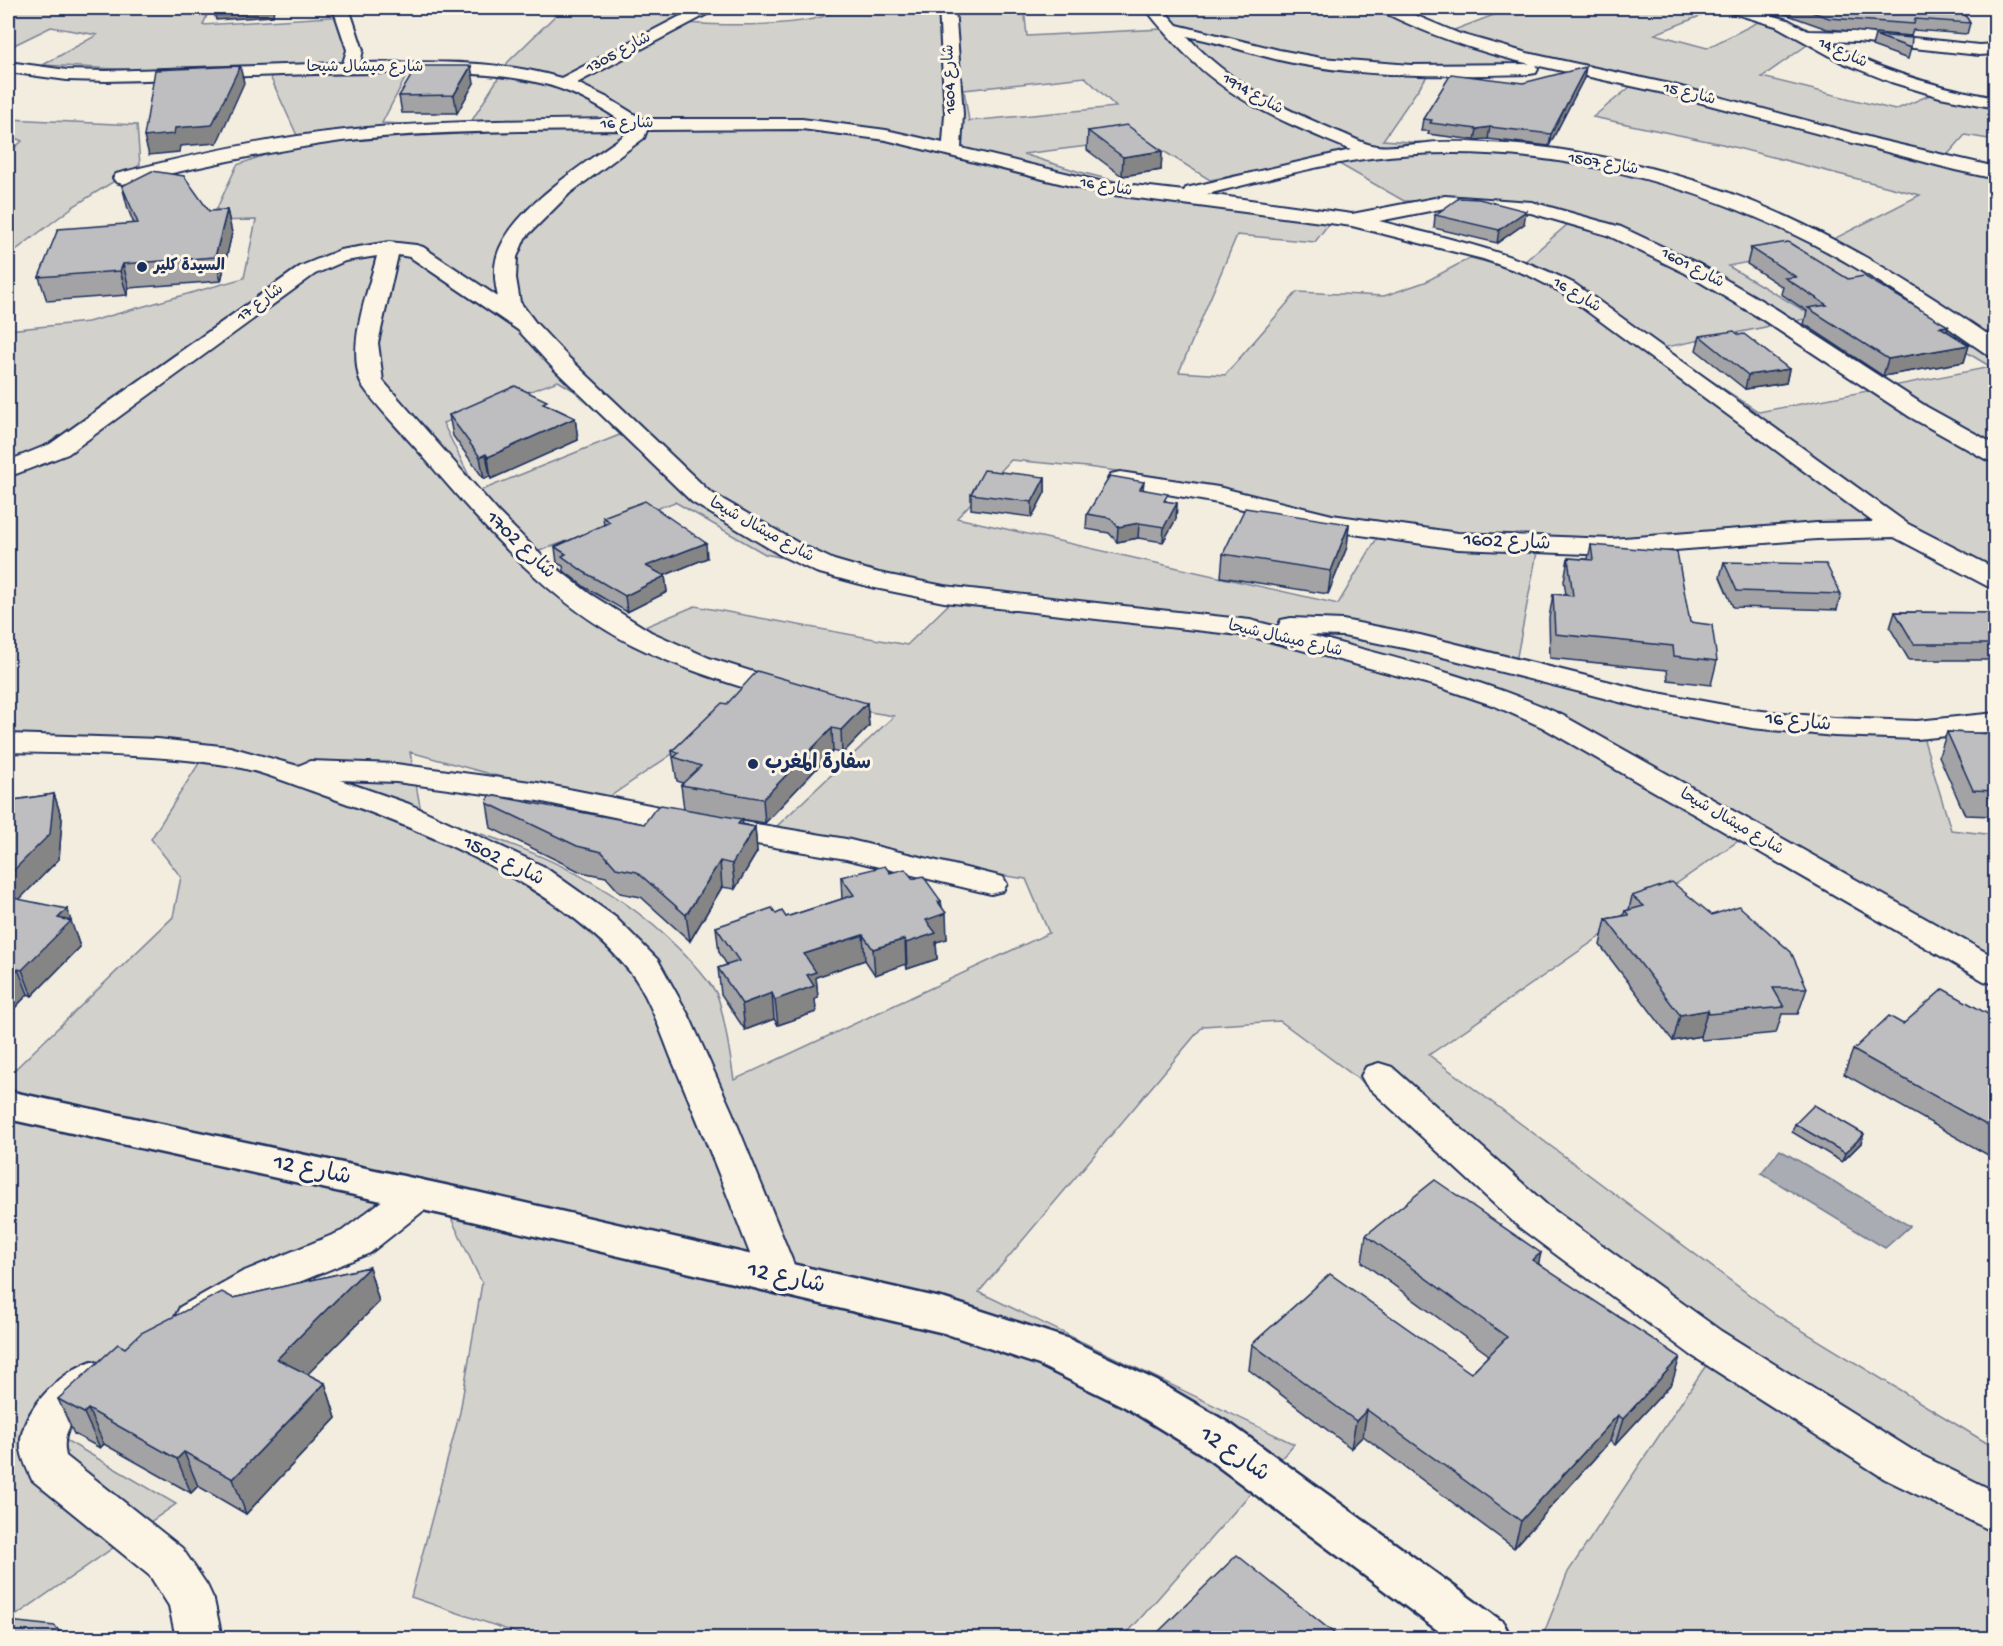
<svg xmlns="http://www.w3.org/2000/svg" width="2003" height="1646" viewBox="0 0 2003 1646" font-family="'Gochi Hand','Playpen Sans Arabic',sans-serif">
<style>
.green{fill:#d3d1cc;stroke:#778095;stroke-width:1.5;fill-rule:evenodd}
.water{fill:#a9acb3;stroke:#707a91;stroke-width:1.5}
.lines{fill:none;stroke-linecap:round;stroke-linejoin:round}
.minor-casing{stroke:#1b2f5e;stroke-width:4}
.major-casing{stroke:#1b2f5e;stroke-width:5}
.minor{fill:#fcf5e5;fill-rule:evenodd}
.major{fill:#fcf5e5;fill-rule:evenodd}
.wall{fill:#a3a3a5;stroke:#1b2f5e;stroke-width:1.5}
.shaded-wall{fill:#858586;stroke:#1b2f5e;stroke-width:1.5}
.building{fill:#bebec0;stroke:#1b2f5e;stroke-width:1.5}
.poi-dot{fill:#1b2f5e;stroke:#fcf5e5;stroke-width:2}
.labels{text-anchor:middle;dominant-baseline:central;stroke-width:6;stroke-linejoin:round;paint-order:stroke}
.far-street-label{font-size:16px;fill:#1b2f5e;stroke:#fcf5e5}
.far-poi-label{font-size:16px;font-weight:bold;fill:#1b2f5e;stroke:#fcf5e5;text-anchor:start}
.street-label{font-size:20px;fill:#1b2f5e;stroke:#fcf5e5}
.poi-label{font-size:20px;font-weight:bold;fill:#1b2f5e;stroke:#fcf5e5;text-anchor:start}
.near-street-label{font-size:24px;fill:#1b2f5e;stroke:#fcf5e5}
</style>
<rect width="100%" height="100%" fill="#f3ede0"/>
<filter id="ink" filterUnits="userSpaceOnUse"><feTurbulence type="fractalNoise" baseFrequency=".0167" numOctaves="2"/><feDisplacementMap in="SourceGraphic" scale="12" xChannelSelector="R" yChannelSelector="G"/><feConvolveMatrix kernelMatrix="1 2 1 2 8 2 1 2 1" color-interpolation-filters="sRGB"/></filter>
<g filter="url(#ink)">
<g class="green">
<path d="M8 8H210L203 25 345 16 363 64 412 65 382 123 468 127 508 62 563 8H707L677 22C709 26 818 29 840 8H1024L1027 36 1181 28 1161 8H1397L1449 32 1512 8H1720L1655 34 1707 48 1766 18 1817 38 1762 77 1895 110 1941 90 1995 100V140L1965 135 1942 161 1995 171V581L1916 529 1661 552 1538 547 1513 677 1841 729 1918 720 1951 830 1995 835V963L1757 828 1429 1055 1775 1314 1995 1448V1638H1542L1568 1572 1719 1346 1280 1021 1203 1026 979 1292 1294 1444 1123 1638H532L411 1597 460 1412 482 1283 451 1218 400 1197 38 1424 176 1504 8 1621V1076L173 917 181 877 151 839 208 749 8 753V330L88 322 244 278 256 220 211 221 237 165 300 142 268 72 153 71 43 65 97 35 51 27 8 48ZM1434 66H1559L1635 83 1593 117 1722 144 1920 195 1834 239 1706 191 1520 150 1383 140ZM1085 77 1116 107 969 121 964 90ZM1144 139 1210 180 1327 157 1404 201H1422L1537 213 1569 223 1516 269 1470 258 1425 282 1384 296 1297 292 1225 375 1179 372 1237 235 1315 242 1330 222 1147 189 1080 172 1023 154ZM1799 252 1991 367 1759 412 1661 348 1815 317 1728 266ZM558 381 637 428 477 492 443 423ZM1011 460 1087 467 1160 477 1383 528 1338 604 957 518ZM675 502 765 554 958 595 907 645 695 606 628 634 517 559ZM760 694 894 716 761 841 1026 879 1049 933 734 1080C731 1062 723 1003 715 991 705 976 692 962 679 949 609 878 518 841 422 817L410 752 599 804Z"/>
<polygon points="8,119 137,125 140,165 74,206 8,256 8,154 22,141 8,135"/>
</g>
<polygon class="water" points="1780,1150 1910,1226 1885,1248 1761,1173"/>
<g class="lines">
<defs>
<g id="minor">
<path d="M333 8H349L363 50 360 63C427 62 497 59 561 78L696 8H715L713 11 577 83 608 98 642 119H802L886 130 943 143 945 114 939 8H955L963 114 961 148 1099 181 1184 191 1186 188 1351 150C1280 120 1225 100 1172 40 1164 30 1152 19 1146 8H1162L1177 25 1279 50 1321 58 1411 65 1530 64C1478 52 1429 35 1381 11L1379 8H1398L1460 34 1527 53 1670 84 1879 140 1996 167V179L1955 170 1668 94 1535 65 1538 69 1536 73 1530 74C1451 76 1371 78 1293 63 1257 56 1223 43 1187 36 1229 83 1281 108 1339 132 1350 136 1365 145 1377 146 1393 148 1411 144 1427 143 1446 141 1466 142 1486 143 1546 145 1607 156 1665 172 1786 205 1893 269 1996 340V357L1988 355C1930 315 1874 275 1811 243 1677 175 1523 139 1371 158 1316 165 1262 181 1207 194L1352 214 1445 196 1532 202 1621 227 1699 264 1776 309 1927 407 1996 445V462L1987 460 1910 417 1760 318 1685 273 1607 235 1531 213 1445 208 1379 221C1446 238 1513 252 1575 284L1908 524 1996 569V588L1987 586 1894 537 1817 539 1611 555 1458 549 1332 531 1218 503 1111 484 1108 479 1111 474 1120 472 1218 487 1332 515 1458 533 1611 539 1817 523 1873 522 1561 292 1528 275 1483 259 1352 226 1099 193 886 140 802 129 647 130 644 138 570 193 525 238 517 257 516 278 520 302 535 322 569 358 710 492 800 544 834 560 879 573 944 586 1250 620 1278 627 1281 620 1291 618 1343 620 1420 635 1647 691 1752 710 1834 718 1917 721 1996 713V731L1917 739 1834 736 1752 728 1647 709 1419 651 1343 636 1309 635C1395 658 1481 678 1562 715L1996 958V984L1984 981 1542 727 1495 706 1433 685 1249 636 944 602 875 588 816 572 782 556 692 502 553 368 518 330 410 257 398 255 378 343 383 381 499 513 546 560 590 594 651 632 709 658 798 686 802 692 798 698 788 701 778 698C728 683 679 668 633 645 546 601 484 527 421 454 410 441 364 393 360 381 348 341 367 295 377 256L345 261 315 274 68 454 8 477V461L50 444 301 266 340 250 389 242 416 245 423 247 498 297C495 284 493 270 497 256 511 208 589 161 629 132V130C535 131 436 130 342 141 268 151 196 168 123 184L116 182 113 178 116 174C191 155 268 138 345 130 435 121 527 120 618 119 594 103 568 89 540 83 495 72 448 73 403 73 304 72 205 79 106 81L67 80 8 72V62L67 70 106 71 343 63 347 50Z"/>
<path d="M1724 8H1747L1788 20 1808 31 1857 32 1979 45 1996 44V54L1979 55 1857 42 1826 41C1878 71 1937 87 1996 98V108L1940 97 1891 82 1843 63 1776 26 1726 11Z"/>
<path d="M8 734 158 739 230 747 298 766 310 761 396 764 538 783 690 813 846 839 1003 877 1007 884 1003 891 991 894 846 859 690 833 538 801 396 782 340 780 409 804 543 866 615 917 658 960 690 1018 732 1112 799 1277 793 1288 779 1293 765 1288 759 1277C731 1204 703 1132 672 1060 662 1035 648 994 631 973 561 886 426 831 323 795 291 784 259 770 226 765 154 754 81 754 8 752Z"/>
<polygon points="1379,1063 1392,1067 1547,1205 1721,1331 1917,1453 1996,1492 1996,1533 1885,1479 1691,1355 1519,1227 1366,1085 1361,1076 1366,1067"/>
<polygon points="418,1179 432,1184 437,1194 432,1204 370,1253 270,1294 210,1331 195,1335 180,1331 174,1319 180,1307 242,1272 342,1231 404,1184"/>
<path d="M92 1361 107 1366 113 1378C99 1406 57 1416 66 1456L182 1548 207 1585 214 1600 222 1638H176L169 1606 150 1576 32 1480C28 1471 23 1461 21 1450 17 1413 60 1372 92 1361Z"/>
</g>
<polygon id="major" points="8,1091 459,1188 945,1299 1069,1339 1157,1381 1232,1425 1503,1622 1511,1638 1448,1638 1200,1453 1125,1407 1039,1365 944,1333 779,1294 459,1218 8,1119"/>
</defs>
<use href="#minor" class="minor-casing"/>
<use href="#major" class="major-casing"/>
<use href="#minor" class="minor"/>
<use href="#major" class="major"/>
</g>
<g class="wall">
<polygon points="1433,8 1472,8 1458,14"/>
<polygon points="1768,8 1961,8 1970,23 1967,34 1913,30 1911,36 1827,29"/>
<polygon points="1875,35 1911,48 1908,59 1872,46"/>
<polygon points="1584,78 1549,146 1488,139 1475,140 1428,134 1429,131 1421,131 1423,119 1523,83"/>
<polygon points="474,83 457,113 402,113 399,96"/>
<polygon points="1088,131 1162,151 1161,170 1122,176 1087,150"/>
<polygon points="122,186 209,211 227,210 232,233 221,281 129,288 127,295 47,301 39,277 134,224 128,209"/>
<polygon points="1435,215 1524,224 1497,243 1434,228"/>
<polygon points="1751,248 1848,279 1948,326 1947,331 1969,345 1964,362 1883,376 1804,324 1807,311 1781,294 1783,287 1747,264"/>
<polygon points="1700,336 1789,369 1786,383 1745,389 1696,350"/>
<polygon points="548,405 575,418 578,440 491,479 490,476 484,479 453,436 449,415"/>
<polygon points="1045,477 1045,492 1032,517 971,509 971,494"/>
<polygon points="1144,482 1143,489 1168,502 1177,503 1176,519 1163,542 1138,538 1117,542 1109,533 1086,529 1087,514"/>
<polygon points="603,517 707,558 663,576 665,576 667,592 627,612 586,588 564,571 563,566 557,563 555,547 604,525"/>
<polygon points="1349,524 1347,547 1328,594 1221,577 1223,554"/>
<polygon points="1591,545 1690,622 1717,661 1711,685 1668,680 1667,670 1550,658 1549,618 1553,594 1566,595 1564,581 1568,558 1588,559"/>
<polygon points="1724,562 1841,594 1837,610 1733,607 1720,577"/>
<polygon points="1895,612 1995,613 1995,660 1909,660 1890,628"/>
<polygon points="867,703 869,726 842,754 833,751 765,823 740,819 743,824 755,827 757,852 735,889 722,887 690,941 641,897 620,893 606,877 581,872 491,828 487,803 644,824 684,809 681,785 683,783 677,781 672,751 727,704"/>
<polygon points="1947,732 1995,734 1995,820 1994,816 1965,815 1939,756"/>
<polygon points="54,794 62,819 59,859 19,899 76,935 80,947 32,996 28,994 8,1015 8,801"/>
<polygon points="890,873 913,879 941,901 947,939 936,942 937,959 907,969 906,964 875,975 865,960 816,977 818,998 815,999 816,1012 778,1025 774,1019 745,1030 721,994 718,968 727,965 719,952 716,927 776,914 786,917 842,899 841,877"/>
<polygon points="1632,896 1712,915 1807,988 1798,1014 1782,1014 1776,1033 1702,1040 1700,1036 1673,1041 1600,945 1606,919 1623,916 1625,911 1629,910"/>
<polygon points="1995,1018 1995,1159 1844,1074 1853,1050 1903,1024"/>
<polygon points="1795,1124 1861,1143 1842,1162 1792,1132"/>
<polygon points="1366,1235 1539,1264 1672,1383 1615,1445 1610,1441 1514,1548 1363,1436 1351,1448 1249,1370 1252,1344 1471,1373 1489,1355 1362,1262"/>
<polygon points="369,1267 379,1302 307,1374 325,1383 336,1418 246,1514 198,1486 191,1493 104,1444 100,1448 74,1434 58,1399 125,1348 233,1298"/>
</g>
<g class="shaded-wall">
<polygon points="213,8 274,8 273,16 216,20"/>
<polygon points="1459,8 1472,8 1458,14"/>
<polygon points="240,66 244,83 217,143 180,146 179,152 149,155 144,137 175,128"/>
<polygon points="471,66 474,83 457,113 454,95"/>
<polygon points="1586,67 1584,78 1549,146 1551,134"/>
<polygon points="1490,127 1488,139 1475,140 1477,129"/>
<polygon points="1162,151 1161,170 1122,176 1123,157"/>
<polygon points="227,210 232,233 221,281 215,257"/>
<polygon points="1526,211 1524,224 1497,243 1499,230"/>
<polygon points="123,264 129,288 127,295 120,271"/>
<polygon points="1948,326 1943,342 1940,327"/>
<polygon points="1969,345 1964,362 1883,376 1888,359"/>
<polygon points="1789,369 1786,383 1745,389 1748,375"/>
<polygon points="575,418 578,440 491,479 488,457"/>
<polygon points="486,454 490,476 484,479 480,457"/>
<polygon points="1045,477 1045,492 1032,517 1032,502"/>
<polygon points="1177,503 1176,519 1163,542 1164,527"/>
<polygon points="1139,523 1138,538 1117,542 1118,527"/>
<polygon points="1349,524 1347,547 1328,594 1331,571"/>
<polygon points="706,543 707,558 648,582 646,566"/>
<polygon points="665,576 667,592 627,612 625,596"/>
<polygon points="867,703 869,726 842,754 841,730"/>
<polygon points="832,728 833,751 765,823 763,799"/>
<polygon points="54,794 62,819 59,859 12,907 8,894 8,876"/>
<polygon points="742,819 745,844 755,827 757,852 735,889 732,864 738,824"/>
<polygon points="720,861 722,887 690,941 686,915"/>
<polygon points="941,901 942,915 946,913 947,939 936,942 937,959 907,969 906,943 926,920 938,902"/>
<polygon points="67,909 80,947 32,996 22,970 58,918"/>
<polygon points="863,935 865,960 816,977 818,998 815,999 816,1012 778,1025 775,1000 804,954"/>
<polygon points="905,939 906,964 875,975 873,949"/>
<polygon points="18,969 28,994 8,1015 8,979"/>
<polygon points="772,993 774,1019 745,1030 742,1004"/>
<polygon points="1708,1010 1700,1036 1673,1041 1680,1015"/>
<polygon points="1864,1134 1861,1143 1842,1162 1845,1153"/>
<polygon points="1541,1253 1535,1279 1532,1260"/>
<polygon points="369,1267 379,1302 289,1393 277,1359"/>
<polygon points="1680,1357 1672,1383 1615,1445 1623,1419"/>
<polygon points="325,1383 336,1418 246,1514 233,1479"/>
<polygon points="88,1409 104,1444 100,1448 84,1413"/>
<polygon points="1367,1410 1363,1436 1351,1448 1356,1421"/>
<polygon points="1618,1415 1610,1441 1514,1548 1521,1521"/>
<polygon points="184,1452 198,1486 191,1493 177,1459"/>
</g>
<g class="building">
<polygon points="1800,8 1961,8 1970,23 1915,19 1914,24 1829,18"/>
<polygon points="1875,35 1912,38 1911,48"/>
<polygon points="240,66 212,125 175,128 174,134 144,137 155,70"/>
<polygon points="417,66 471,66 454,95 399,96"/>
<polygon points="1586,67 1551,134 1490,127 1477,129 1430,123 1432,120 1423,119 1451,74 1523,83"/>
<polygon points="1127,125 1162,151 1123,157 1088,131"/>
<polygon points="152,171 184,176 209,211 227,210 215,257 123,264 120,271 39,277 58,229 138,223 122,186"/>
<polygon points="1459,198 1479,199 1526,211 1499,230 1435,215"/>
<polygon points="1788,242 1848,279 1864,276 1948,326 1940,327 1969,345 1888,359 1808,308 1827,305 1785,278 1796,277 1751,248"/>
<polygon points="1734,331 1739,335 1744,334 1789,369 1748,375 1700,336"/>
<polygon points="515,386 547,401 543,403 575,418 488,457 486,454 480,457 449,415"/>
<polygon points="984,470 1045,477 1032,502 971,494"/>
<polygon points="1110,476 1144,482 1140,489 1168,494 1164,501 1177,503 1164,527 1139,523 1118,527 1110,518 1087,514"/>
<polygon points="645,501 706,543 646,566 665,576 625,596 584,572 562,556 566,554 555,547 610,522 603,517"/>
<polygon points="1245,508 1349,524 1331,571 1223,554"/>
<polygon points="1591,545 1677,552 1690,622 1712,625 1717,661 1674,656 1673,646 1555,634 1553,594 1573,596 1568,558 1593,560"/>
<polygon points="1724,562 1826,564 1841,594 1737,591"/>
<polygon points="1895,612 1995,613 1995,644 1914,644"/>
<polygon points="757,671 867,703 841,730 832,728 763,799 681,785 701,766 674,757 679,753 672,751 722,703 727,704"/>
<polygon points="1947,732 1995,734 1995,791 1973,790"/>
<polygon points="54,794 50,834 8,876 8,801"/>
<polygon points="489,795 644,824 655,809 661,805 742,819 738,824 755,827 732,864 720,861 686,915 637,872 616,868 602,852 577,846 487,803"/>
<polygon points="885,866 890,873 905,869 913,879 923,876 941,901 938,902 946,913 926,920 936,933 906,943 905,939 873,949 863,935 804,954 816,972 807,975 814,986 775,1000 772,993 742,1004 718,968 739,961 716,927 772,908 776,914 782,911 786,917 854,895 841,877"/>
<polygon points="1672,882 1712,915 1739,906 1791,952 1807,988 1773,988 1784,1007 1709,1014 1708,1010 1680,1015 1606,919 1629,915 1625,911 1644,906 1632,896"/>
<polygon points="8,897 67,909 58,918 71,921 22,970 18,969 8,979"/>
<polygon points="1943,989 1995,1018 1995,1130 1853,1050 1889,1016 1903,1024"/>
<polygon points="1814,1105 1864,1134 1845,1153 1795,1124"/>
<polygon points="1435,1180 1541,1253 1532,1260 1680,1357 1623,1419 1618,1415 1521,1521 1367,1410 1356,1421 1252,1344 1330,1274 1471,1373 1507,1337 1366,1235"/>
<polygon points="369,1267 277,1359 325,1383 233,1479 184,1452 177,1459 88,1409 84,1413 58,1399 118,1344 125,1348 141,1333 222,1292 233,1298"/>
<polygon points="1237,1555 1340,1638 1152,1638"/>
<polygon points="8,1621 55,1626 65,1638 8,1638"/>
</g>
</g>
<g class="poi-dot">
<circle cx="142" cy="267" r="6"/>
<circle cx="753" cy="764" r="6"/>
</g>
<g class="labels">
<g class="far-street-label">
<text transform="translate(619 54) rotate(-28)">شارع 1305</text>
<text transform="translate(1842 54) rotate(25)">شارع 14</text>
<text x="365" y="68">شارع ميشال شيحا</text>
<text transform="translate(951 79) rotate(-92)">شارع 1604</text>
<text transform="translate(1252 95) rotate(30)">شارع 1914</text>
<text transform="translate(1689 95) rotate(14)">شارع 15</text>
<text transform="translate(627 125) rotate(-1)">شارع 16</text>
<text transform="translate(1603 165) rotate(10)">شارع 1507</text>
<text transform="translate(1106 188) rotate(10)">شارع 16</text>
<text transform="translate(1692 269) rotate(28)">شارع 1601</text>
<text transform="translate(1576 296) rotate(32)">شارع 16</text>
<text transform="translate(261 304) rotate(-36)">شارع 17</text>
<text transform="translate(761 531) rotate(29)">شارع ميشال شيحا</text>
<text transform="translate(1285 640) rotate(13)">شارع ميشال شيحا</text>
<text transform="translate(1731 823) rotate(30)">شارع ميشال شيحا</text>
</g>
<g class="far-poi-label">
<text x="154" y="267">السيدة كلير</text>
</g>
<g class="street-label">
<text transform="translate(1507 543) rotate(3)">شارع 1602</text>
<text transform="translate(520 546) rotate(44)">شارع 1702</text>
<text transform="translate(1798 723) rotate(6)">شارع 16</text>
<text transform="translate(503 862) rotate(27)">شارع 1502</text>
</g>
<g class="poi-label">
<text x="765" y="764">سفارة المغرب</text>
</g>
<g class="near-street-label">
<text transform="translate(312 1171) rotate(12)">شارع 12</text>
<text transform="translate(786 1279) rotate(13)">شارع 12</text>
<text transform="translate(1234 1455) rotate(35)">شارع 12</text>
</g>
</g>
<rect width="2003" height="1646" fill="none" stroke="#fcf5e5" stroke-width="30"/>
<rect x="15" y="15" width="1973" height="1616" fill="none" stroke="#1b2f5e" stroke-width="2" filter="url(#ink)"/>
</svg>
